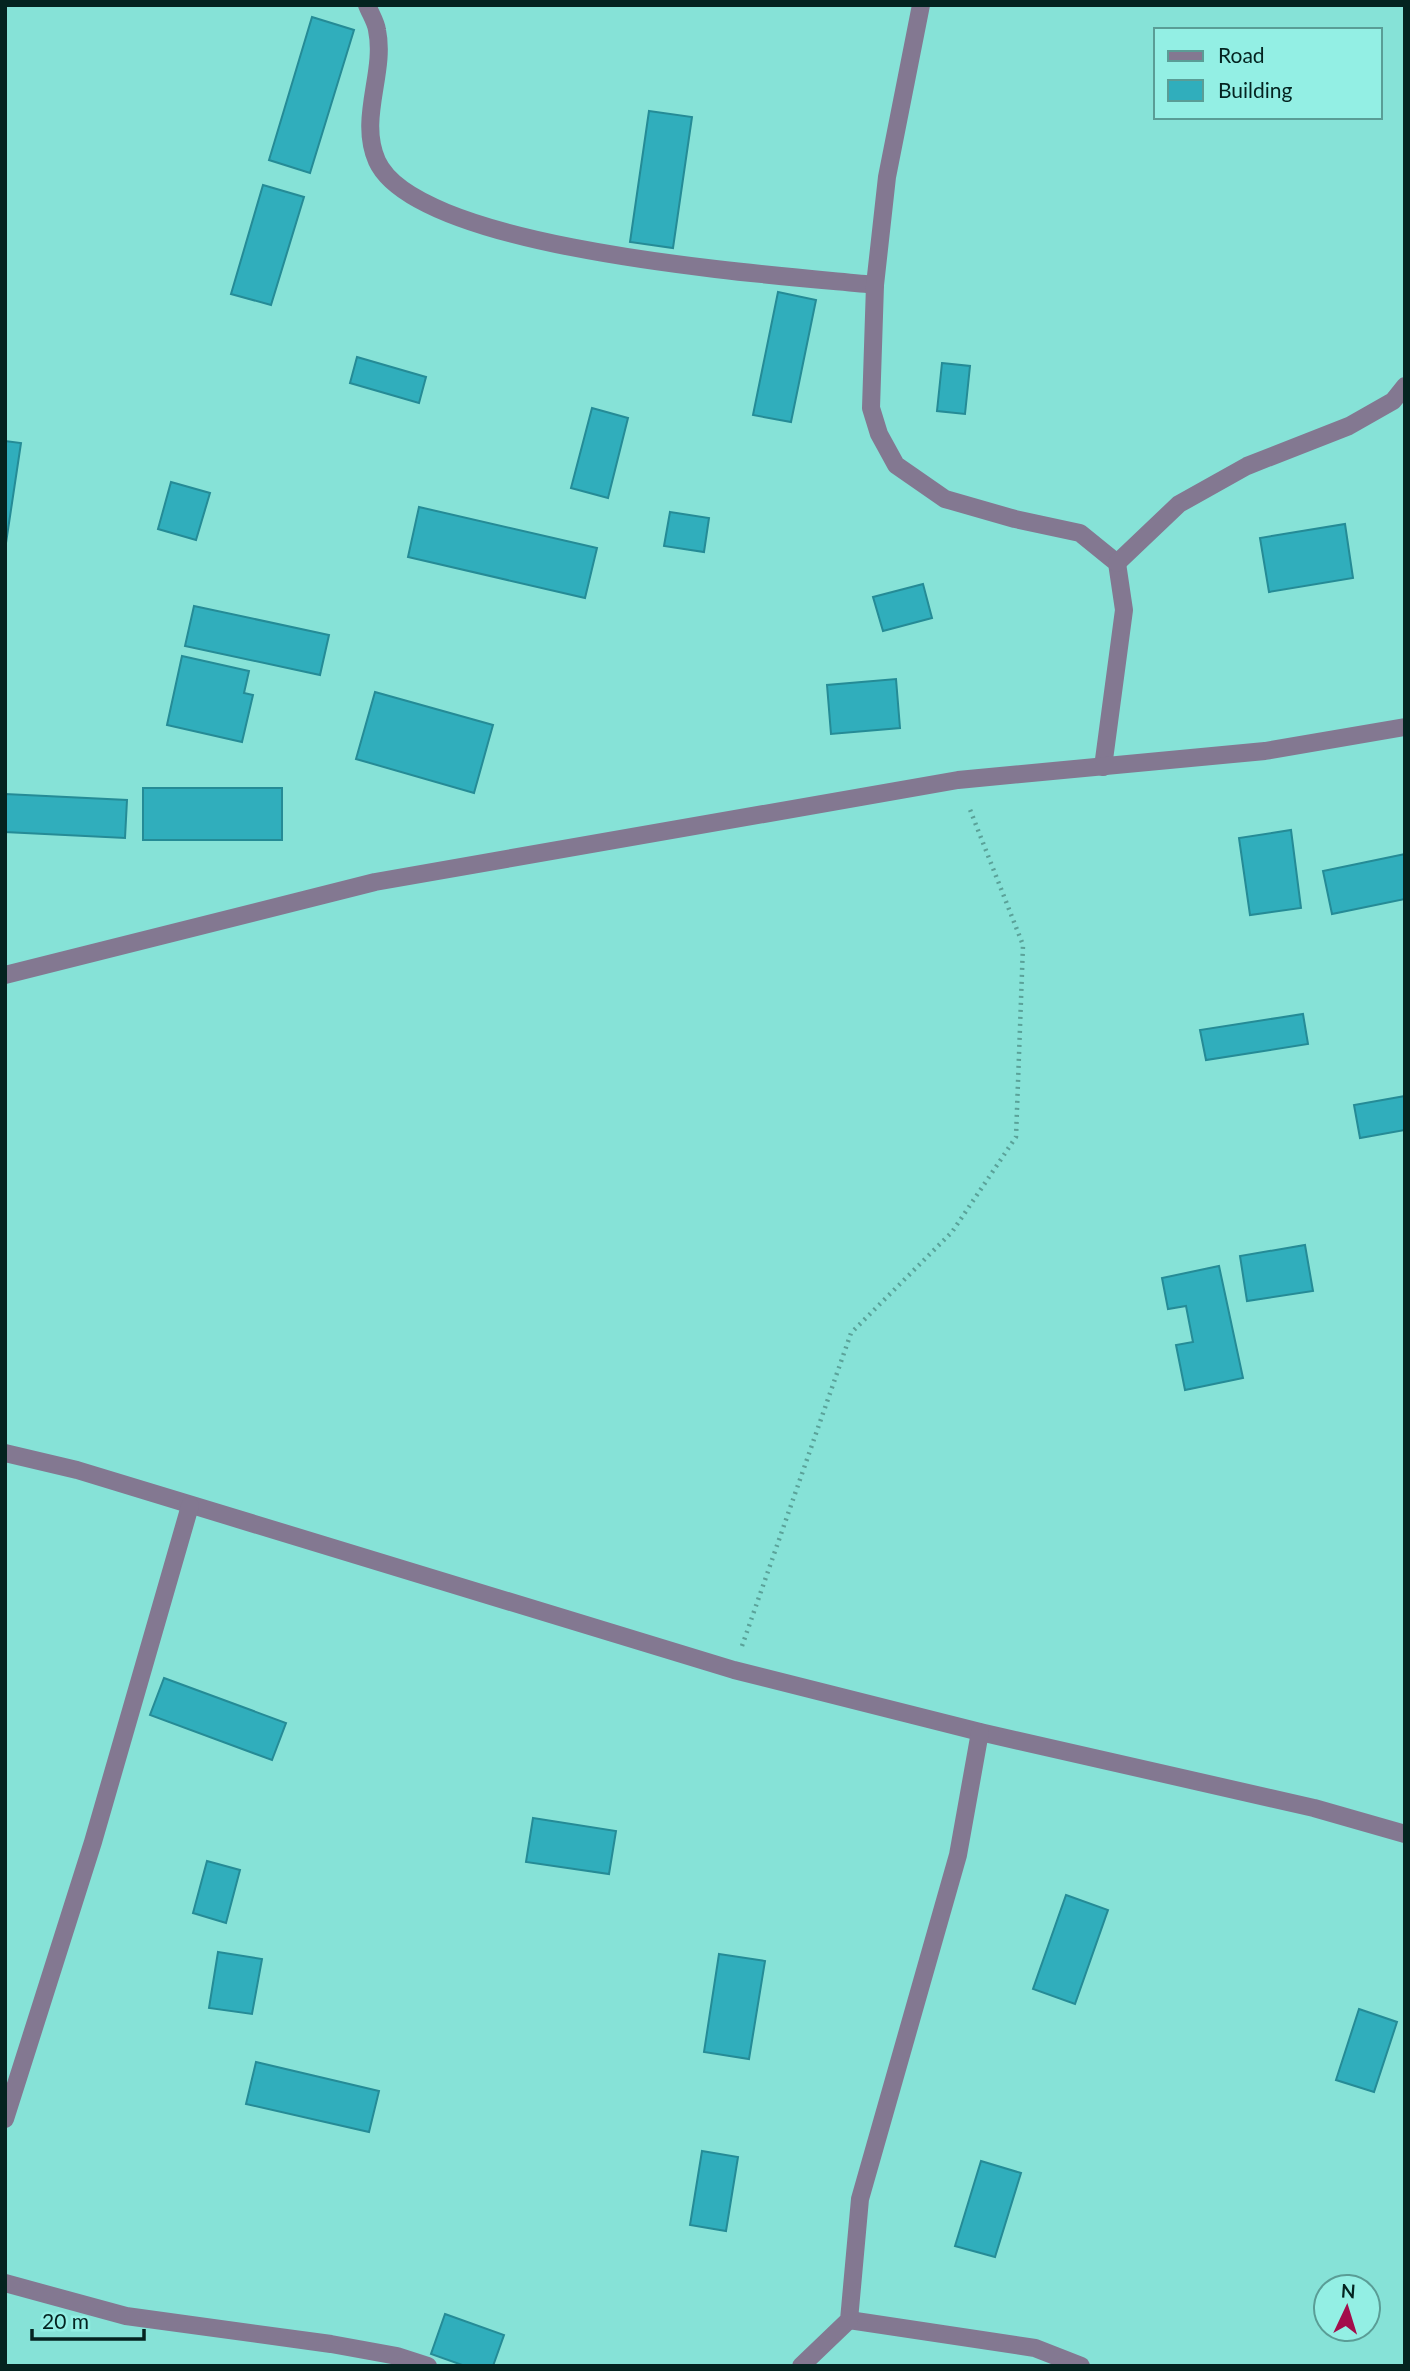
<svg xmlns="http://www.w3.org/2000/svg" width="1410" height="2371" viewBox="0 0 1410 2371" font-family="Lato,sans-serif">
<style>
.building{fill:#30aebc;stroke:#258b96;stroke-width:2}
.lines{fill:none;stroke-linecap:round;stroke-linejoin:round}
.path{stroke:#5aa299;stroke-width:4.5;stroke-dasharray:2 5;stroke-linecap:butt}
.minor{stroke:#837891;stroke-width:18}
</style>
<rect width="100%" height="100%" fill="#86e2d7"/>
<g class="building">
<polygon points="312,17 354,30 310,173 269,160"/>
<polygon points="649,111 692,117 673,248 630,242"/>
<polygon points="263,185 304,197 271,305 231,294"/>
<polygon points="778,292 816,300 791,422 753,415"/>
<polygon points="357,357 426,377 419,403 350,383"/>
<polygon points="942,363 970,366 965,414 937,411"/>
<polygon points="592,408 628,418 608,498 571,488"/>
<polygon points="5,441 21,443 6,543 5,543"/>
<polygon points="171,482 210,493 196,540 158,529"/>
<polygon points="419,507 597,548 585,598 408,557"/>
<polygon points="670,512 709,518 704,552 664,546"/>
<polygon points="1345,524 1353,578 1269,592 1260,538"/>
<polygon points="923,584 932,618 883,631 873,597"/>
<polygon points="194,606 329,635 320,675 185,646"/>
<polygon points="182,656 249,671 244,693 253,695 242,742 167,725"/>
<polygon points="896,679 900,728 831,734 827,685"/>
<polygon points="375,692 493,725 474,793 356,759"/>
<rect x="143" y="788" width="139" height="52"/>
<polygon points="5,794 127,800 125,838 5,832"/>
<polygon points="1291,830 1301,908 1250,915 1239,838"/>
<polygon points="1405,854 1405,899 1332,914 1323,871"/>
<polygon points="1303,1014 1308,1044 1206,1060 1200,1030"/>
<polygon points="1405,1096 1405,1130 1360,1138 1354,1105"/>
<polygon points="1305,1245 1313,1291 1247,1301 1240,1256"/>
<polygon points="1219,1266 1243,1378 1185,1390 1176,1345 1193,1342 1186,1306 1168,1309 1162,1278"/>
<polygon points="164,1678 286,1723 272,1760 150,1715"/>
<polygon points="533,1818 616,1831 609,1874 526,1862"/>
<polygon points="207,1861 240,1870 226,1923 193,1913"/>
<polygon points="1066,1895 1108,1910 1075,2004 1033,1989"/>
<polygon points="218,1952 262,1959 252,2014 209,2008"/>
<polygon points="719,1954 765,1961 749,2059 704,2052"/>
<polygon points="1359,2009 1397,2022 1374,2092 1336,2080"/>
<polygon points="256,2062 379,2091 369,2132 246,2104"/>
<polygon points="702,2151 738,2157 726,2231 690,2225"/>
<polygon points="981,2161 1021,2173 995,2257 955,2246"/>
<polygon points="445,2314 504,2335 493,2366 465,2366 431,2354"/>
</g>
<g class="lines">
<polyline class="path" points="742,1646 851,1333 952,1232 1016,1137 1023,945 969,807"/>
<g class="minor">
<path d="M367 5C370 13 376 22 377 30 386 73 358 118 377 161 418 252 779 275 875 285"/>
<polyline points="921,5 887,177 875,285 871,408 879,434 896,465 945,499 1015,519 1080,533 1117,563 1124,610 1103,767"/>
<polyline points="1117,563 1179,504 1247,466 1349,426 1393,401 1405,386"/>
<polyline points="5,975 375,882 958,780 1265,751 1405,727"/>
<polyline points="5,1453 77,1470 734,1670 980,1732 1314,1808 1405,1834"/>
<polyline points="5,2119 93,1842 190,1506"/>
<polyline points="5,2283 126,2316 331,2344 397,2356 428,2366"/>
<polyline points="849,2320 1035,2348 1081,2366"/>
<polyline points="801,2366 849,2320 860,2199 958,1855 980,1732"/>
</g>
</g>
<rect width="1410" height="2371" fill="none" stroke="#042320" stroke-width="14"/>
<rect x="1154" y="28" width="228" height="91" fill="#93efe4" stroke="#5a9d96" stroke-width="2"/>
<rect x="1168" y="51" width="35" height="10" fill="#837891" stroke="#5a9d96" stroke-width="2"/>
<text x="1218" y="63" font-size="21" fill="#042320">Road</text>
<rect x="1168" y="80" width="35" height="21" fill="#30aebc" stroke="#5a9d96" stroke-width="2"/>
<text x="1218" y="98" font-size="21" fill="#042320">Building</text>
<g transform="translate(1347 2308) rotate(4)"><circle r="33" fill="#93efe4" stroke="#5a9d96" stroke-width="2"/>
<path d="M0-5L12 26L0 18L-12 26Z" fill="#a30d4b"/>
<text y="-10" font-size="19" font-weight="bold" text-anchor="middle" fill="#042320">N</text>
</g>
<path d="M32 2329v10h112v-10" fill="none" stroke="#042320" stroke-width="3.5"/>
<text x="42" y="2329" font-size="21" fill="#042320" stroke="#93efe4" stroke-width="5" paint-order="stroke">20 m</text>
</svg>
